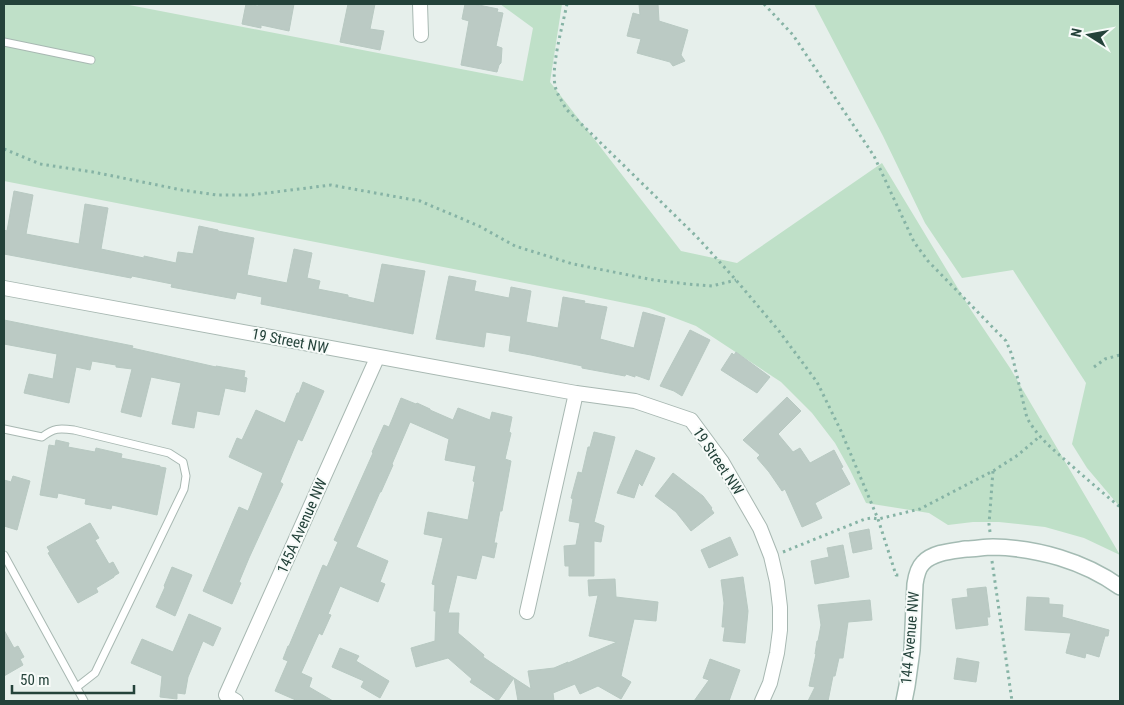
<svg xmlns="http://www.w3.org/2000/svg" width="1124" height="705" viewBox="0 0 1124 705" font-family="'Roboto Condensed',sans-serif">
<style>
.green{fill:#bfe0c8}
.building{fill:#bbcac4;stroke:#b8c9c2}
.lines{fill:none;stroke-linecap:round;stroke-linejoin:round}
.lane-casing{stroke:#a8b8b2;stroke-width:9}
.street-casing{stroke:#a8b8b2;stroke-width:16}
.secondary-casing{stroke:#a4bbb3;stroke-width:18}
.path{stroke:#86b3a5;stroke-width:3;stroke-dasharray:2.5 4;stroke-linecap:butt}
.lane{stroke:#fff;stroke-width:7}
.street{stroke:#fff;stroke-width:14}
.secondary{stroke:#fff;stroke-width:15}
.labels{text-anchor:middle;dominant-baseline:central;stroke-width:4;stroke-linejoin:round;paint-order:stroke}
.street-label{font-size:15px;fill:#24423a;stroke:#f7fbf9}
</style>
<rect width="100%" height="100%" fill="#e6efeb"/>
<g class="green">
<polygon points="5,4 124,4 523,81 533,28 500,4 562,4 550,82 681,251 737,263 882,163 971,310 1010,368 1120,555 1084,538 1045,527 999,522 973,522 948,525 929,513 866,503 850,470 835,443 812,413 781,382 696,326 649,308 586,295 4,181"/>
<polygon points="814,4 1120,4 1120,507 1087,468 1072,444 1086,383 1013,270 962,278 925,223 883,136"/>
</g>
<g class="building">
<polygon points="246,4 258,6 259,4 294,4 289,31 261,25 261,28 242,24"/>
<polygon points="348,4 375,4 370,29 384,31 380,50 340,42"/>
<polygon points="465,4 474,4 498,9 497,12 503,13 496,46 502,48 501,63 499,65 497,72 461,65 469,21 462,19"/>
<polygon points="639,4 658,4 659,21 688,30 681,55 685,61 673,66 670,62 637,53 641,39 627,36 633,13 640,15"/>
<polygon points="14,191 33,195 26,234 79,244 85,204 108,208 101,249 144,258 144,256 176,263 178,252 193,254 199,226 218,230 218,231 254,238 247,275 287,283 294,249 312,253 307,278 320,281 318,289 348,295 348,297 374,303 382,264 425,271 413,334 261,304 262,297 237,292 235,299 171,287 172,284 132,276 131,278 4,254 4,230 7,231"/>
<polygon points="449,276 476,281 474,291 509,298 511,287 531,291 526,322 558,328 563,297 585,301 584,303 607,307 600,339 634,348 643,312 665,318 649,380 635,375 635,377 626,374 625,376 582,368 582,366 531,355 509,351 511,336 486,332 484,347 436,339"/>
<polygon points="4,320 133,346 132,348 216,367 216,366 245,371 244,377 247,378 245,392 225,388 219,415 197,411 194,428 172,424 181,383 151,377 141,417 121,412 132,369 116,367 116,365 92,361 90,370 76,367 69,403 24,393 29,374 53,379 57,354 4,344"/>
<polygon points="690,330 710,340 682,396 674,391 660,386"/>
<polygon points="736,352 770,377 757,393 721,370 732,353 734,355"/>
<polygon points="303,382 324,391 302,441 298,439 280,482 283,484 249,558 239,582 241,583 232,604 203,591 239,507 248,511 263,473 229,457 237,438 242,440 256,410 285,423 297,393 299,393"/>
<polygon points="787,397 801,411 778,434 793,452 800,448 810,463 834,450 843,467 841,468 850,484 815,503 822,518 802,527 785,489 782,491 769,472 757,458 760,455 743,440"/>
<polygon points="401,398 416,404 417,403 430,409 430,410 453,420 458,408 490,420 492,412 512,417 509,432 511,433 505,459 511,461 502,511 500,511 494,543 497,543 494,558 482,555 476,579 457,575 448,613 459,613 458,633 484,655 483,657 514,678 498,701 470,682 472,679 448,658 416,667 411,648 435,641 436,611 434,611 435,585 432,584 443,538 424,534 428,512 468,520 475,482 473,481 476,466 445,460 449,439 410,422 392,464 393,465 381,492 380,492 356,547 388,561 380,582 385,584 378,602 340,586 328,614 331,615 322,635 319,633 301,673 312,678 309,687 333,701 298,701 275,691 288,661 283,659 288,646 289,646 323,565 327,567 338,542 334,540 373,453 372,452 384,425 389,427"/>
<polygon points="594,432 615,437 594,522 604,526 601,542 594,541 594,576 569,576 569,566 565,566 564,546 576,545 580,523 569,521 573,499 571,498 578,472 582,473 588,447 590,447"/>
<polygon points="56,440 69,443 68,447 95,452 96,448 122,454 121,458 160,466 160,467 166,468 157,515 112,505 111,509 85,504 86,499 58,493 57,498 40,495 49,445 55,446"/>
<polygon points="636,450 655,458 642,486 639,483 634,498 617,493"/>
<polygon points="673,473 703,496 712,508 711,509 714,513 691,531 676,512 655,496"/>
<polygon points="13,476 30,481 17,530 4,526 4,480 11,482"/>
<polygon points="90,523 99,538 95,540 109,564 113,562 119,573 114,576 114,577 96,588 98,592 78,603 48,553 50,552 47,547"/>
<polygon points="869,529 872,549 853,553 849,533"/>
<polygon points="730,537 738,555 709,568 701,550"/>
<polygon points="843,545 849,577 815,584 811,561 829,557 827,548"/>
<polygon points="172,567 192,575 175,616 156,607 165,587 164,586"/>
<polygon points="743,577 748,611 745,643 723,641 725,627 722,627 724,603 721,580"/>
<polygon points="615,579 616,597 658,602 656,621 634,619 621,676 631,682 621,699 598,686 580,694 575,684 553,693 554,701 518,701 514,678 531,689 528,671 554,668 568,662 568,663 617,642 589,636 598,595 589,596 588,580"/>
<polygon points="986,587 990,617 987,617 988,625 956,629 952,599 968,597 967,589"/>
<polygon points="1027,597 1049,598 1049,604 1063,605 1062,617 1109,630 1108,636 1105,636 1099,657 1086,653 1085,658 1066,653 1071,633 1025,630"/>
<polygon points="870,600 872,620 848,622 843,658 839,658 835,676 833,676 828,701 808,701 815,687 809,686 816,654 815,654 817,641 818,641 821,625 818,605"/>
<polygon points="189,614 221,628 213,646 203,641 188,677 185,694 177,693 177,699 160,697 162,676 131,663 142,639 173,652"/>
<polygon points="4,630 14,648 18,646 24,657 20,659 23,665 4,676"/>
<polygon points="340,648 359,656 356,661 389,681 380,698 361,687 364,681 332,667"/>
<polygon points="957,658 979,662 976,682 954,679"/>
<polygon points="710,659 740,670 729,701 694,701 709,680 703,678"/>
</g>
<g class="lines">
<defs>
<g id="lane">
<polyline points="4,42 91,60"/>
<path d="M4 429 42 437C54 428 59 428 74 430L169 453 183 462 186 476 184 489 95 673 77 687"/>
<polyline points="4,555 84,701"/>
</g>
<g id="street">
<polyline points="420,4 421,35"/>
<polyline points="4,288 576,393 635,401 691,420 722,462 760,528 771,556 777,582 780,607 780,630 777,653 770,683 762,701"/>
<polyline points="527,612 576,393"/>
<polyline points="236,701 226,695 377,358"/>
</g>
<path id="secondary" d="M904 701 907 686 912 650 915 584C916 577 918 568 923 563 933 552 953 551 966 549 975 549 984 547 993 547 1037 548 1084 561 1120 587"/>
</defs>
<use href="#lane" class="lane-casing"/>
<use href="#street" class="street-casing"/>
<use href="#secondary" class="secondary-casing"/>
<g class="path">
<path d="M567 4C563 24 551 66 555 85 556 93 562 101 566 109L697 237 736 280 779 331 817 382 841 431 878 519 896 575H901"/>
<path d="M764 4 793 35 874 156 914 242 928 261 1006 341 1012 355 1027 418C1039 439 1054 450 1072 466 1088 480 1104 494 1120 507"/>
<polyline points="4,149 40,164 93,172 182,190 217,195 251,195 331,185 420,201 479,226 515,246 573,264 654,280 687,284 712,286 736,280"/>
<polyline points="1094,367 1105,359 1120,355"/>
<polyline points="990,532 989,524 993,471"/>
<polyline points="783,552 865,519 872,518 878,519 920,509 993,471 1018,455 1039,437"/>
<polyline points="992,561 1012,701"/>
</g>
<use href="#lane" class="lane"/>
<use href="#street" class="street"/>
<use href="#secondary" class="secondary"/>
</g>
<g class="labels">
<g class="street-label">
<text transform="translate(290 341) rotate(11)">19 Street NW</text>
<text transform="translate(718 461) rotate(56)">19 Street NW</text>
<text transform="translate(302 526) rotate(-66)">145A Avenue NW</text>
<text transform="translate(910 638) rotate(-85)">144 Avenue NW</text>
</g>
</g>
<rect width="1124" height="705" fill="none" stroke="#24423a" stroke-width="10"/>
<g transform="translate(1089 35) rotate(281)" stroke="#f7fbf9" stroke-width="4" paint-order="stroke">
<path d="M0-4L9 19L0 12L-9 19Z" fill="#24423a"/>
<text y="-8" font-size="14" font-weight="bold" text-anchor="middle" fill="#24423a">N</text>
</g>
<path d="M12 685v8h122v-8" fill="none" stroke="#24423a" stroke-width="2.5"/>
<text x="20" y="685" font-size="15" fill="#24423a" stroke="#f7fbf9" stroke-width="4" paint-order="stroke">50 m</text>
</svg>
